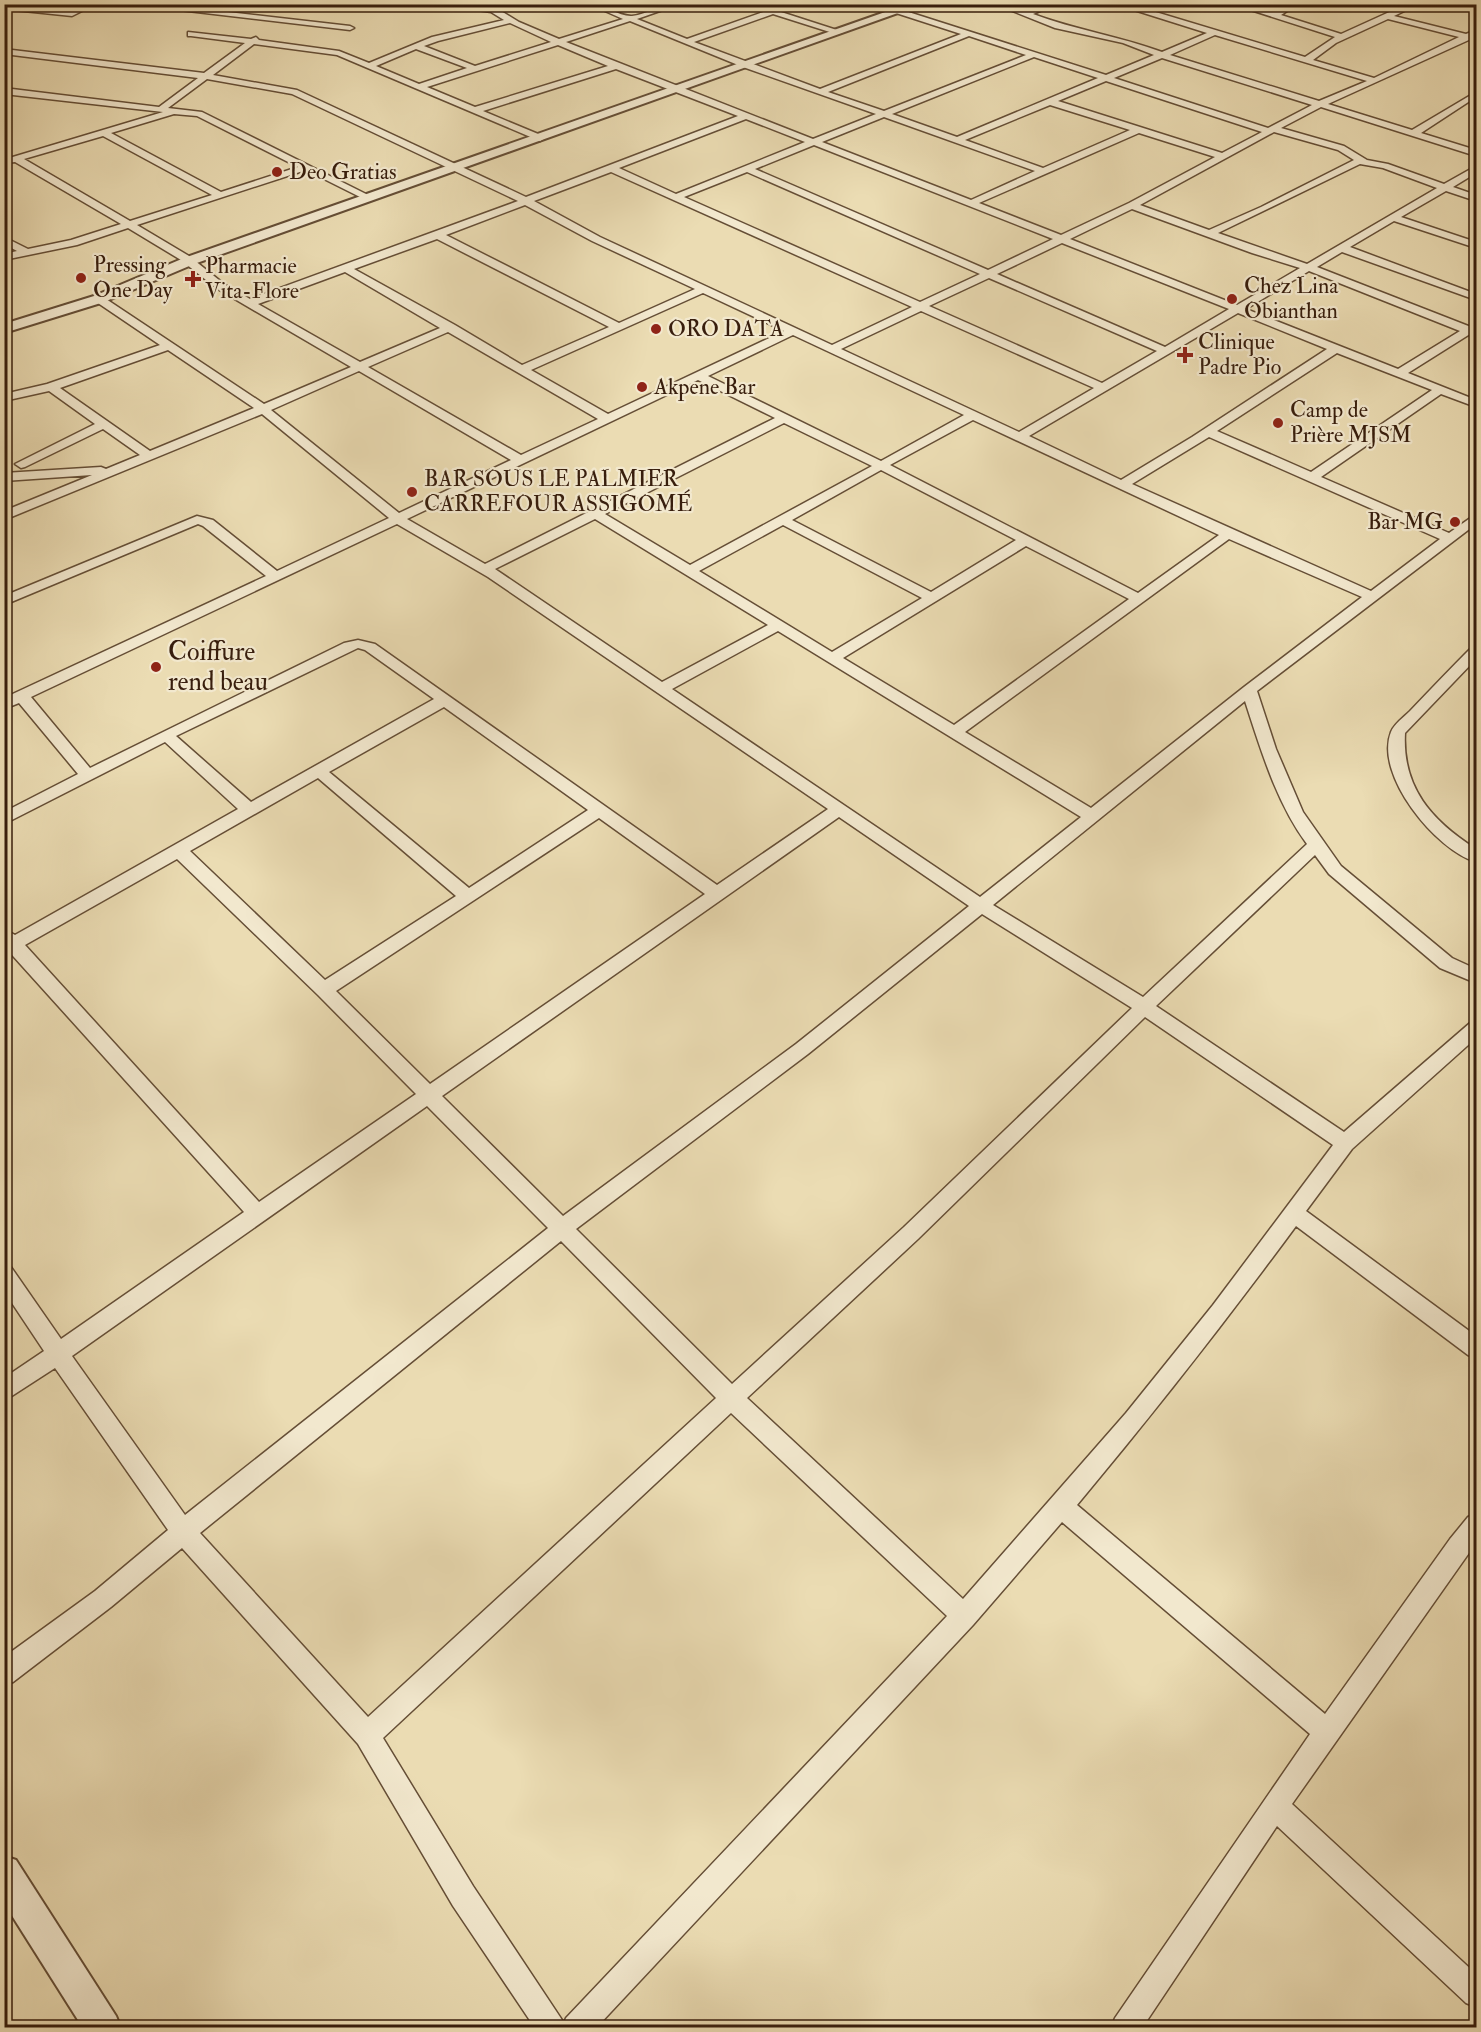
<svg xmlns="http://www.w3.org/2000/svg" width="1481" height="2032" viewBox="0 0 1481 2032" font-family="'IM FELL Double Pica',serif">
<style>
.lines{fill:none;stroke-linecap:round;stroke-linejoin:round}
.minor-casing{stroke:#654e36;stroke-width:3}
.tertiary-casing{stroke:#654e36;stroke-width:4}
.minor{fill:#f2e8ce;fill-rule:evenodd}
.tertiary{fill:#f2e8ce;fill-rule:evenodd}
.poi-dot{fill:#8f2418;stroke:#f2e8ce;stroke-width:2}
.labels{text-anchor:middle;dominant-baseline:central;stroke-width:4.5;stroke-linejoin:round;paint-order:stroke}
.far-poi-label{font-size:22px;fill:#381e0d;stroke:#f2e8ce;text-anchor:start}
.poi-label{font-size:26px;fill:#381e0d;stroke:#f2e8ce;text-anchor:start}
</style>
<rect width="100%" height="100%" fill="#ebdcb3"/>
<filter id="stains"><feTurbulence type="fractalNoise" baseFrequency=".00333" numOctaves="4"/><feColorMatrix values="0 0 0 0 .2 0 0 0 0 .09 0 0 0 0 .02 0 0 0 .5 -.17"/></filter>
<radialGradient id="worn" r=".72"><stop offset=".6" stop-color="#630" stop-opacity="0"/><stop offset="1" stop-color="#630" stop-opacity=".3"/></radialGradient>
<g class="lines">
<defs>
<g id="minor">
<polygon points="85,4 96,4 72,16 4,9 4,5 71,12"/>
<polygon points="128,4 158,4 350,26 354,28 350,30"/>
<path d="M436 4H465L496 8 519 22 559 39 623 19 589 4C604 4 620 17 632 16 648 14 662 4 680 4L637 19 687 39 786 4H799L781 12 843 32 836 34 773 14 694 42 820 89 961 34 896 13 895 11 899 9 1106 75 1154 55 1123 43 1055 28 995 4H1008L1026 11 1044 4H1056L1033 14C1075 30 1119 36 1162 52L1207 33 1115 4H1129L1305 57 1335 37 1232 4H1246L1275 12 1288 4H1298L1281 15 1341 34 1407 4H1419L1394 16 1466 34 1476 30V35L1471 39 1328 104 1412 130 1476 92V97L1421 133 1476 150V156L1321 107 1281 128 1344 146 1367 160 1388 164 1444 184 1476 166V173L1453 187 1476 195V201L1446 191 1401 217 1476 242V248L1394 221 1350 247 1476 294V300L1342 252 1317 267 1476 329V336L1470 334 1408 373 1476 400V407L1441 394 1321 477 1449 533 1476 514V524L1257 691 1276 749 1303 812 1341 866 1452 958 1476 969V983L1440 968 1329 874 1315 855 1156 1006 1344 1132 1470 1023 1476 1021V1038L1352 1149 1306 1211 1476 1336V1358L1468 1355 1296 1226C1226 1321 1153 1414 1077 1505L1325 1714 1450 1539 1468 1517 1476 1514V1543L1292 1804 1476 1974V2007L1466 2003 1277 1826 1142 2028H1111L1115 2018 1310 1734 1062 1522 973 1625 596 2028H535L453 1906 358 1744 182 1548 111 1607 13 1682 4 1685V1657L95 1591 168 1530 55 1368 4 1401V1378L44 1351 4 1291V1264L11 1267 61 1339 244 1212 4 946V929L15 935 238 809 165 742 4 824V812L78 774 19 703 4 709V698L266 576 203 526 198 524 4 605V596L197 516 213 520 277 571 389 518 262 414 4 520V511L92 475 4 481V473L101 467 106 469 140 455 103 429 25 467 21 468 15 464 95 424 49 391 4 401V394L47 384 160 345 95 301V297H103L264 404 351 367 216 288 181 260 128 228 77 245 4 260V254L17 251 4 244V237L28 249 71 240 121 224 15 162 6 163V159L163 112 4 94V88L159 107 198 78 4 54V49L204 73 245 43 191 36H188V32L251 39 256 37 259 40 339 51 369 63 432 37 504 20 491 12ZM1388 19 1459 37 1374 78 1313 60 1336 43ZM630 21 743 67 876 114 813 139 566 42ZM510 23 551 42 475 66 424 46 438 41ZM1215 35 1367 81 1319 101 1170 55ZM969 36 1026 55 884 111 828 92ZM254 44 337 55 540 141 545 138 543 136 483 111 616 69 738 116 526 197 297 90 213 75ZM558 45 608 66 475 107 427 87ZM416 49 467 68 419 84 376 66ZM1034 57 1098 78 957 137 892 114ZM1162 58 1312 105 1268 128 1114 78ZM207 79 292 94 518 201 250 299 224 284 189 256 137 225 306 170 366 200 374 198 202 112 168 108ZM1106 81 1262 132 1222 153 1058 101ZM1050 105 1130 130 1043 168 965 140ZM174 114 197 116 298 167 221 192 111 133ZM884 117 1035 171 971 200 822 142ZM746 119 805 142 676 194 619 168ZM1274 132 1338 150 1354 160 1261 207 1209 230 1140 205ZM1139 133 1215 157 1129 203 1061 235 979 203ZM103 136 212 195 130 221 24 159ZM814 145 1053 239 988 270 755 169ZM1360 164 1383 168 1437 188 1307 264 1218 233ZM611 172 912 307 832 345 600 237 534 201ZM747 172 980 274 920 302 684 197ZM525 205 592 241 695 289 619 323 446 235ZM1132 209 1252 253 1300 268 1237 305 1070 239ZM437 239 609 327 522 365 455 325 354 269ZM1062 243 1229 309 1165 347 997 274ZM1309 271 1460 331 1398 369 1246 309ZM345 272 440 328 360 362 258 304ZM989 278 1157 351 1102 383 929 306ZM703 293 784 331 608 414 531 370ZM921 311 1094 388 1019 432 841 349ZM1238 313 1327 349 1192 437 1121 480 1029 436ZM448 332 598 419 521 455 368 367ZM793 335 964 415 881 461 708 376ZM168 350 254 408 150 451 60 388ZM1337 353 1432 390 1311 472 1217 431ZM359 371 511 460 399 513 271 410ZM698 380 775 418 485 564 407 519ZM973 420 1219 535 1138 593 890 465ZM784 423 872 466 690 565 605 514ZM1209 437 1440 539 1371 591 1132 484ZM881 470 1016 540 931 592 792 520ZM595 519 768 625 662 682 495 569ZM397 524 488 577 828 809 717 885 375 644 358 640 344 643 90 768 31 697ZM783 525 922 598 832 652 699 571ZM1229 539 1362 597 1244 687 1091 808 965 732ZM1026 546 1129 599 954 725 843 658ZM778 631 1081 817 980 897 672 689ZM358 648 365 650 434 699 251 802 176 736ZM1245 701C1261 750 1276 802 1307 844L1143 997 993 905ZM444 707 588 810 469 888 329 772ZM318 778 456 896 325 980 190 851ZM839 817 969 906 796 1044 563 1216 442 1096ZM599 818 705 894 430 1084 336 991ZM177 859 318 995 416 1094 259 1202 25 945ZM982 914 1132 1008 904 1227 732 1384 576 1229 808 1054ZM1145 1017 1333 1145 1213 1305 1126 1413 963 1599 747 1398 918 1239ZM427 1106 548 1228 185 1515 72 1356ZM561 1241 716 1398 368 1717 200 1533ZM731 1413 947 1616 566 2018 564 2023 473 1886 383 1738Z"/>
<path d="M1476 647V659L1405 733C1402 788 1432 821 1476 849V862C1436 850 1374 775 1391 732 1394 724 1404 717 1410 711 1430 690 1450 669 1471 648Z"/>
</g>
<g id="tertiary">
<polygon points="908,4 923,4 194,264 104,302 4,333 4,324 94,296 184,258"/>
<polygon points="4,1856 16,1860 116,2016 121,2028 83,2028 4,1903"/>
</g>
</defs>
<use href="#minor" class="minor-casing"/>
<use href="#tertiary" class="tertiary-casing"/>
<use href="#minor" class="minor"/>
<use href="#tertiary" class="tertiary"/>
</g>
<g class="poi-dot">
<circle cx="277" cy="172" r="6"/>
<circle cx="81" cy="278" r="6"/>
<path d="M190 270h6v6h6v6h-6v6h-6v-6h-6v-6h6z"/>
<circle cx="1232" cy="299" r="6"/>
<circle cx="656" cy="329" r="6"/>
<path d="M1182 346h6v6h6v6h-6v6h-6v-6h-6v-6h6z"/>
<circle cx="642" cy="387" r="6"/>
<circle cx="1278" cy="423" r="6"/>
<circle cx="412" cy="492" r="6"/>
<circle cx="1455" cy="522" r="6"/>
<circle cx="156" cy="667" r="6"/>
</g>
<g class="labels">
<g class="far-poi-label">
<text x="289" y="172">Deo Gratias</text>
<text x="93" y="265">Pressing<tspan x="93" dy="25">One Day</tspan></text>
<text x="205" y="266">Pharmacie<tspan x="205" dy="25">Vita-Flore</tspan></text>
<text x="1244" y="286">Chez Lina<tspan x="1244" dy="25">Obianthan</tspan></text>
<text x="668" y="329">ORO DATA</text>
<text x="1198" y="342">Clinique<tspan x="1198" dy="25">Padre Pio</tspan></text>
<text x="654" y="387">Akpene Bar</text>
<text x="1290" y="410">Camp de<tspan x="1290" dy="25">Prière MJSM</tspan></text>
<text x="424" y="479">BAR SOUS LE PALMIER<tspan x="424" dy="25">CARREFOUR ASSIGOMÉ</tspan></text>
<text x="1443" y="522" text-anchor="end">Bar MG</text>
</g>
<g class="poi-label">
<text x="168" y="652">Coiffure<tspan x="168" dy="30">rend beau</tspan></text>
</g>
</g>
<rect width="1481" height="2032" fill="none" stroke="#ebdcb3" stroke-width="24"/>
<rect x="6" y="6" width="1469" height="2020" fill="none" stroke="#381e0d" stroke-width="3"/>
<rect x="12" y="12" width="1457" height="2008" fill="none" stroke="#381e0d" stroke-width="1.5"/>
<rect width="100%" height="100%" filter="url(#stains)"/>
<rect width="100%" height="100%" fill="url(#worn)"/>
</svg>
